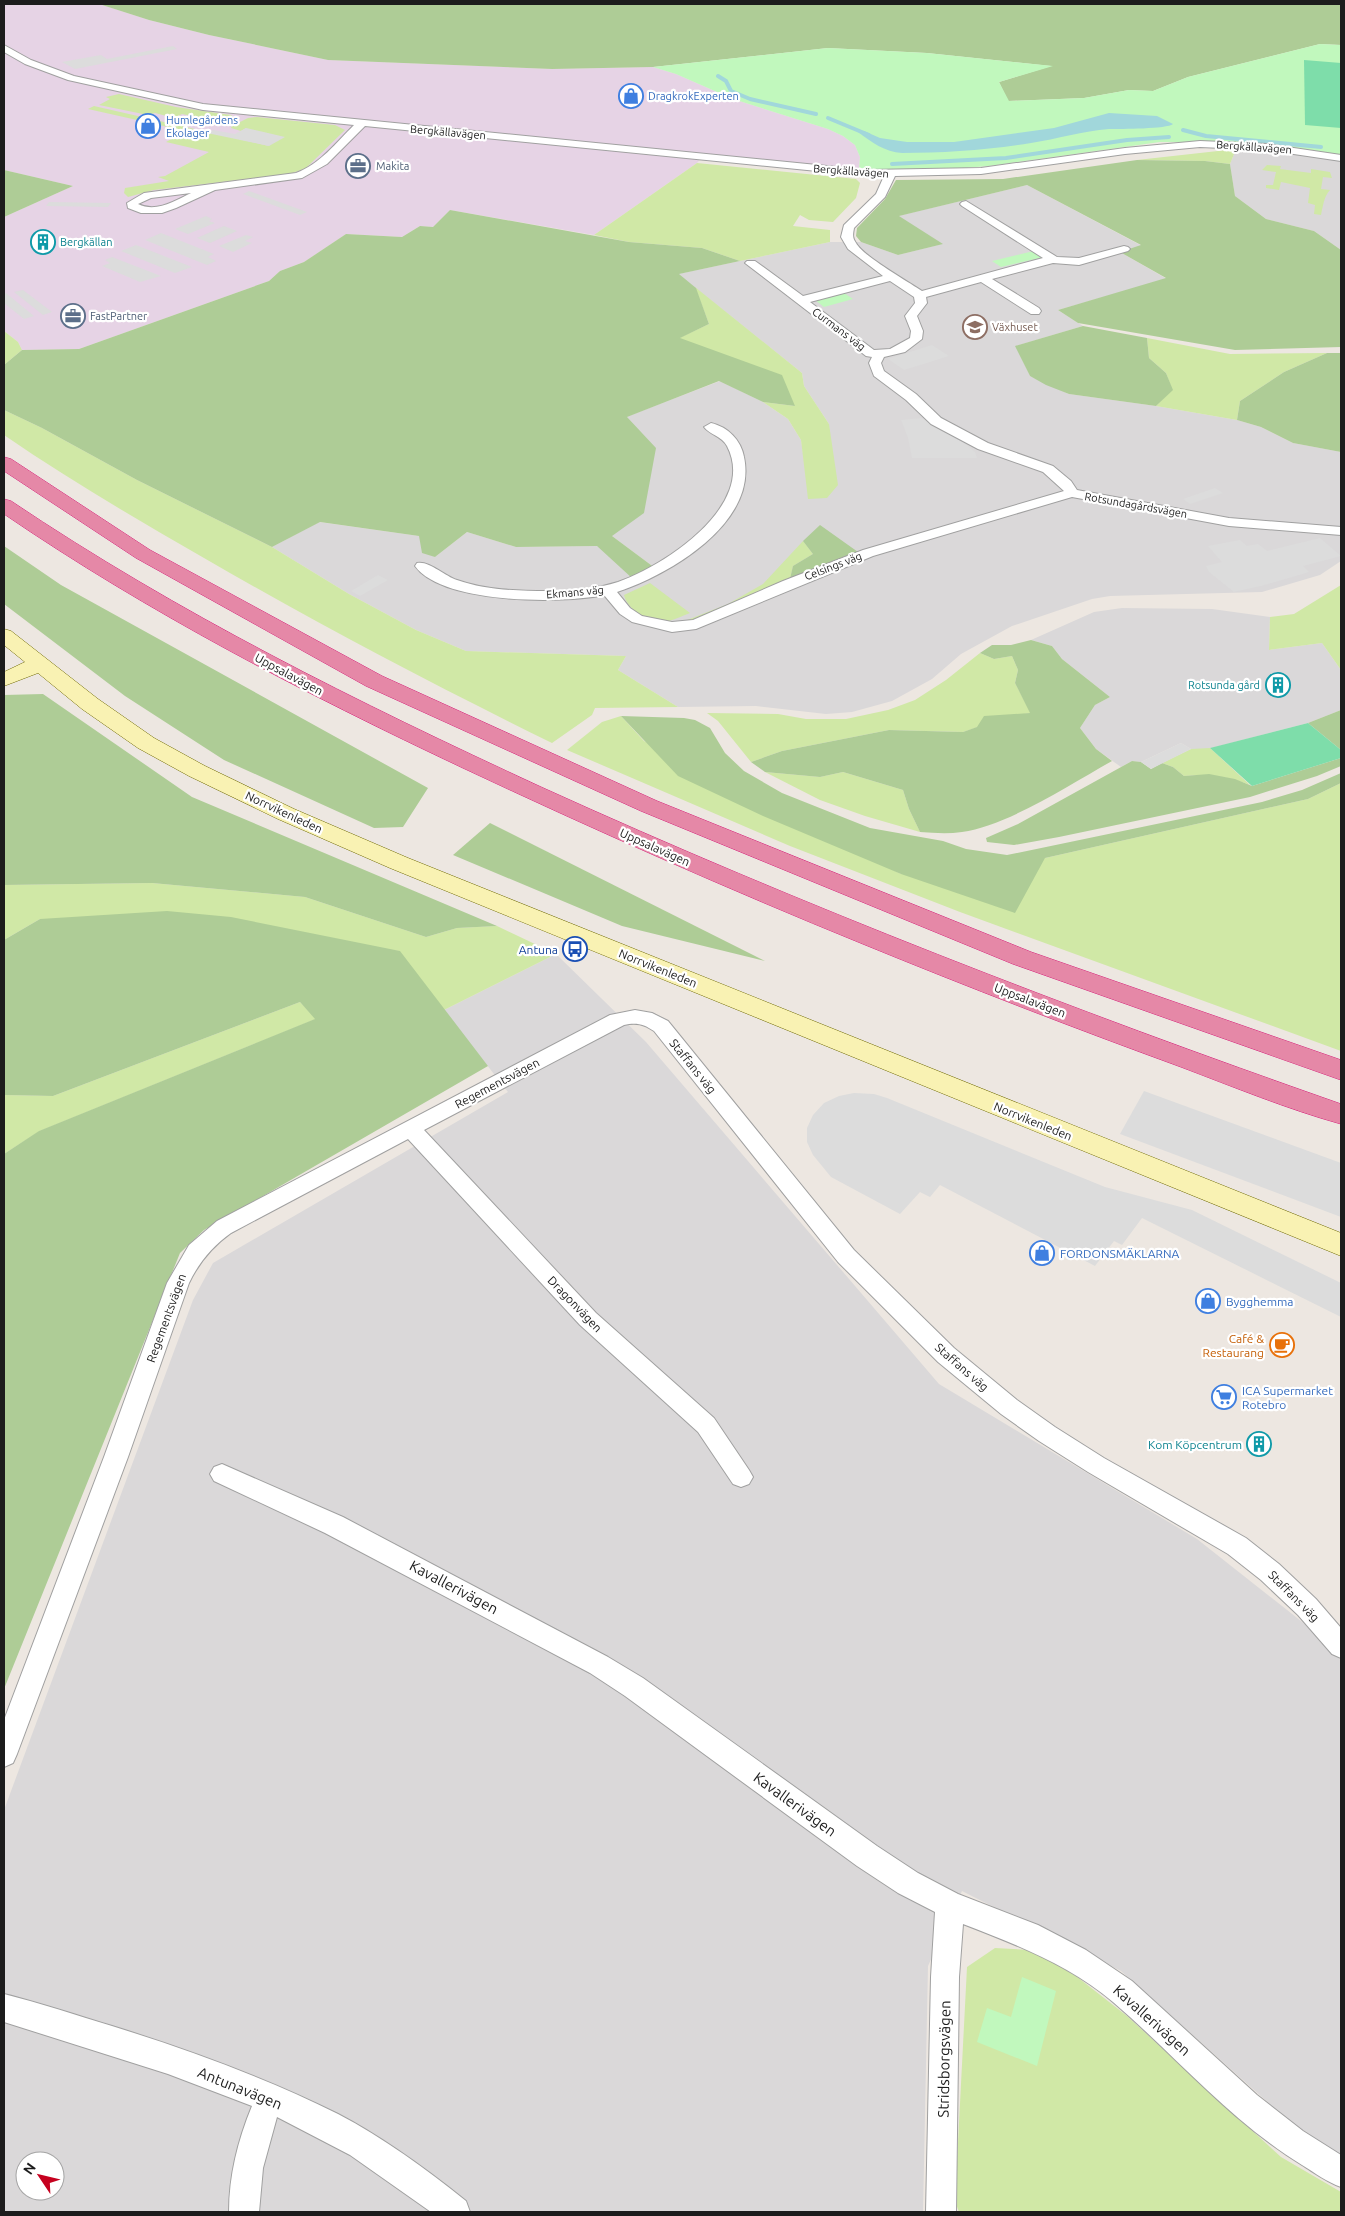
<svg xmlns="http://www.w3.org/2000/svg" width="1345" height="2216" viewBox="0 0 1345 2216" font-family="Ubuntu,sans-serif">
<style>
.residential{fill:#dad8d9;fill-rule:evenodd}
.industrial{fill:#e6d3e5}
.grass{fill:#d0e8a6}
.forest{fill:#aecc96}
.park{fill:#c1f8bd}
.pitch{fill:#7eddaa}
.parking{fill:#dcdcdc}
.water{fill:#a1d7db}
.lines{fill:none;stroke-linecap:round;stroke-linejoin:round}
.stream{stroke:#a1d7db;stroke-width:4}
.street-casing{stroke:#a0a0a0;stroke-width:2}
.secondary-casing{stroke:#706b05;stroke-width:1}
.highway-casing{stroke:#d5247b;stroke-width:1}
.street{fill:#fff;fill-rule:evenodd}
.secondary{fill:#f9f2b3;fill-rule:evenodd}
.highway{fill:#e588a7;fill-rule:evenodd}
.labels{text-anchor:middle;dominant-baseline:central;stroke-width:4.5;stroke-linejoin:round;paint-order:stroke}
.far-shop-label{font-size:11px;fill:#366cbe;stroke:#fff;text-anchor:start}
.far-street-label{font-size:11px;fill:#1c1c1c;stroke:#fff}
.far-service-label{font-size:11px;fill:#4e5e75;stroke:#fff;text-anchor:start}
.far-culture-label{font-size:11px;fill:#0d838f;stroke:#fff;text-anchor:start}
.far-education-label{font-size:11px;fill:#785e54;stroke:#fff;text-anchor:start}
.street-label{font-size:12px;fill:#1c1c1c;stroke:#fff}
.transit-label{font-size:12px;fill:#164399;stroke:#fff;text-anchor:end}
.shop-label{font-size:12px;fill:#366cbe;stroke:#fff;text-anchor:start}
.food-label{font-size:12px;fill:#c56008;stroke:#fff;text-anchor:end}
.culture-label{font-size:12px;fill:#0d838f;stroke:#fff;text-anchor:end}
.near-street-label{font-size:15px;fill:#1c1c1c;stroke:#fff}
</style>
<rect width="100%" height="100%" fill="#ede7e1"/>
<g class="residential">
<polygon points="1236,149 1287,153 1341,161 1341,250 1314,231 1266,219 1235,196 1230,164"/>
<polygon points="1027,185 1142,246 1120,252 1167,279 1058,310 1083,326 1016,346 1030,376 1069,394 1156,406 1237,420 1261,427 1293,443 1341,452 1341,561 1320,575 1262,592 1110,596 1092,599 1012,626 961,654 932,679 892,701 852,712 826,714 756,706 678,707 618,670 626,656 466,651 416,630 349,594 272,547 319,522 419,536 435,557 467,532 516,547 597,546 655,568 612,536 626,417 720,381 763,402 788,419 801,440 805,467 829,424 804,386 802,373 678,274 830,242 861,242 898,255 942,244 898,216"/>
<polygon points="1122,608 1212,609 1270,617 1269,650 1322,643 1341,670 1341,710 1308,723 1204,750 1191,749 1181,743 1141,762 1132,761 1121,767 1096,749 1080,728 1095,705 1110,697 1062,659 1052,646 1031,640 1094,612"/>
<path d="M556 954 646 1042 939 1384 1197 1539 1325 1640 1341 1661V2159L1319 2144 1273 2107 1121 1971 962 1891 928 1966 923 2212H4V1810L193 1300 213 1263 508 1092 444 1010ZM25 2161H55V2191H25Z"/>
</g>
<polygon class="industrial" points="4,4 99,4 149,20 209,35 328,60 552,69 653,67 676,74 733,99 828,129 843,136 855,145 860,157 859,169 703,156 697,163 594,235 450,210 433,227 420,226 402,237 346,234 304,262 280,271 269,281 79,349 22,350 18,342 4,331 4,217 73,186 4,170"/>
<g class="grass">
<path d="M119 94 176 107 231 115 234 118C221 127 211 125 198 122L202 118 182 114 174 118 155 113 148 115 99 105 110 99 106 97Z"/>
<polygon points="94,106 269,146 246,128 241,131 231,128 232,126 248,118 257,117 335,125 345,130 306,168 290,174 154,190 128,197 124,193 125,188 169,181 158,177 165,176 209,152 166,142 186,131 88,109"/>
<polygon points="1236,149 1230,164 1205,161 1137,160"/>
<polygon points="697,163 856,179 860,183 856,198 833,222 809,220 800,215 793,226 830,230 830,242 740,261 702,248 629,242 594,235"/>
<path d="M1267 165 1281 166 1280 169 1311 173V169L1330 172 1332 178 1323 177 1321 189 1330 190C1324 196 1323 206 1321 215L1314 214 1315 205 1308 203 1310 188 1281 182 1279 190 1266 188V185H1273L1276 172 1262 170Z"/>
<polygon points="695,287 802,373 804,386 829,424 838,485 827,498 808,499 801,440 788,419 763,402 795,406 679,338 709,324"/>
<polygon points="4,331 18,342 22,350 4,365"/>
<polygon points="1147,338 1230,354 1327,353 1284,372 1240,401 1237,420 1156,406 1172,389 1166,373 1149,358"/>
<path d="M4 410 42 428 137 480 272 547 349 594 416 630 466 651 626 656 618 670 678 707 595 708 592 715 552 743C434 685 318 624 204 558 136 519 68 479 4 435Z"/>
<polygon points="803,541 813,554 793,566 790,579 705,618 677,624 728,604 763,584"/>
<path d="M650 583 690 613C682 616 672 621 664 622 649 624 627 609 624 595Z"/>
<polygon points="1341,585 1341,670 1322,643 1269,650 1270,617 1294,614"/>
<polygon points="980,653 994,659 1012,656 1018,670 1015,683 1031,713 1011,716 963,732 889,730 782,751 751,762 718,721 707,713 778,714 806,719 846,719 888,710 915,700 946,680"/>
<polygon points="621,716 644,741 901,874 1045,858 1308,799 1341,783 1341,1051 960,912 790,846 567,750 602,722"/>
<path d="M1210 748 1250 785C1227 776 1208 774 1184 776L1173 767 1162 763 1191 749Z"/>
<polygon points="765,772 820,777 843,772 903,790 909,809 920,832 865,816 820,800"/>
<polygon points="152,883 305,897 426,937 457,928 497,926 556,954 444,1010 399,951 40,919 4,940 4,885"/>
<polygon points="300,1002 316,1019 40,1131 4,1154 4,1095 53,1096"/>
<polygon points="995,1948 1031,1950 1076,1976 1127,2016 1281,2157 1341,2192 1341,2212 959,2212 955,2201 967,1967"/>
</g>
<g class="forest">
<polygon points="99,4 1341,4 1341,45 1320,44 1188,77 1153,91 1129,90 1084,98 1008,101 999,82 1051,66 927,53 828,48 653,67 552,69 328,60 209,35 149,20"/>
<polygon points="1137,160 1205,161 1230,164 1235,196 1266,219 1314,231 1341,250 1341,347 1235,350 1078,323 1058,310 1166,278 1120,252 1141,245 1027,185 899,216 943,244 898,255 861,242 856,236 857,228 885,199 896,180 1003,179"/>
<polygon points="4,170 73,186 4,217"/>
<polygon points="450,210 629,242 702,248 740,261 679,274 696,288 709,324 680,338 782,375 795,406 763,402 719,381 627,417 656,448 644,513 612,536 655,568 633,579 597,546 516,547 467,532 435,557 422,553 419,536 320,522 272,547 137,480 42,428 4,410 4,365 22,350 79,349 269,281 280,271 304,262 346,234 402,237 420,226 433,227"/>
<polygon points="1083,326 1147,338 1149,358 1166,373 1173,390 1156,406 1069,394 1046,385 1030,376 1015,346"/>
<polygon points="1327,353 1341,353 1341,452 1293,443 1261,427 1237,420 1240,401 1284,372"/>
<polygon points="820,525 858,552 790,579 793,566 813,554 803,541"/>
<polygon points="4,546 61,585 428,788 403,827 374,828 224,760 125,696 4,604"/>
<path d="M1031 640 1052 646 1062 659 1110 697 1095 705 1080 728 1096 749 1112 761C1071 784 1007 826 962 832 948 834 934 833 920 832L909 809 903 790 843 772 820 777 765 772 751 762 782 751 889 730 963 732 977 727 984 716 1030 713 1015 683 1018 670 1012 656 994 659 980 653 992 645H1011Z"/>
<polygon points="43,694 192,797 497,926 457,928 426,937 305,897 152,883 4,885 4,695"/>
<polygon points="1341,710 1341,750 1308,723"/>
<polygon points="621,716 684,718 695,720 710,728 725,753 744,771 782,793 870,828 943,841 966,849 1007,855 1262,802 1302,790 1341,773 1341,783 1308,799 1045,858 1015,913 901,874 763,816 678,776"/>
<polygon points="1341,758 1341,766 1317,776 1250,797 1059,837 1014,845 987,842 986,838 1018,824 1132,761 1141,762 1151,769 1162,763 1173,767 1184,776 1209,774 1235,779 1252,786"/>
<polygon points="490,823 765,961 622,926 453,855"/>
<polygon points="167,911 231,917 400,951 488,1066 204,1230 180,1253 4,1689 4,1154 39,1131 315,1019 300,1002 53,1096 4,1095 4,940 40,919"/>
</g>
<g class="park">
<polygon points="1320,44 1341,45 1341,155 1246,143 1160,142 989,166 938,170 859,169 860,157 855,145 843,136 828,129 733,99 676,74 653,67 828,48 927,53 1053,66 999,82 1009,101 1084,98 1129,90 1153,91 1188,77"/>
<polygon points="1034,251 1044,257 1001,267 992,261"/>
<polygon points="844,293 853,299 824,307 815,300"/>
<polygon points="1022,1977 1056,1991 1037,2066 977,2042 987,2008 1011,2017"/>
</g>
<g class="pitch">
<polygon points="1304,60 1341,63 1341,128 1305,125"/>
<polygon points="1308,723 1341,750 1341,758 1252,786 1210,748"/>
</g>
<g class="parking">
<polygon points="173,46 177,49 75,69 62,62 101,55 107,59"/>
<polygon points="246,128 285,137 269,146 207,133 213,130 235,134"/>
<polygon points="249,191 307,212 300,215 243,194"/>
<polygon points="49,202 111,203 108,207 46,206"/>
<polygon points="206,216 212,219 209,221 215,223 188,234 175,229"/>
<polygon points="224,226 237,231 210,243 197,238"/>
<polygon points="161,233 214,254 208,257 216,261 207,265 145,240"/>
<polygon points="246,235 253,237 245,241 252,243 233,252 219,246"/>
<polygon points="136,245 192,267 175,273 121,251"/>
<polygon points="112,257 161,276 140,282 102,266 110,263 105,260"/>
<polygon points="23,290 52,312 43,315 14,292"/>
<polygon points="6,293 34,316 24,319 4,303 4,294"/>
<polygon points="932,345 949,356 904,370 888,359"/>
<polygon points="922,418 967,445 975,452 977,458 912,458 908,438 901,420"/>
<polygon points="1215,488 1223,493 1190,504 1183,499"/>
<polygon points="1320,538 1341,556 1303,566 1309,572 1261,586 1234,592 1209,572 1206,566 1222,562 1208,546 1240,540 1247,546 1258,544 1267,551"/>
<polygon points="378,575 388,580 360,596 351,591"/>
<polygon points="1181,743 1191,749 1151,769 1141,762"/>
<polygon points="1144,1091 1341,1163 1341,1217 1120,1134"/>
<polygon points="854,1093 874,1094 887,1098 1105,1187 1192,1210 1341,1283 1341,1317 1142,1218 1122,1245 1114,1241 1095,1266 940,1185 930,1197 920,1192 900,1214 831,1177 813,1155 807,1142 807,1128 813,1115 824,1103 839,1096"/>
</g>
<path class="water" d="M1109 113 1157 116 1173 124C1167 129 1121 129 1109 129 1083 131 1057 139 1031 143 989 150 944 153 902 153 885 152 871 142 858 132L864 131 880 138 907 142H954L1054 128Z"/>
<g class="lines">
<g class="stream">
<polyline points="718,76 726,81 731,91 750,99 816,114"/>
<polyline points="828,118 869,135"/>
<polyline points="1183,130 1206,136 1321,147"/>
<polyline points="892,164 1006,158 1127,140 1169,137"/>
</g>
<defs>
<g id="street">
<path d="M4 45 31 60 74 76 203 104 867 170 981 168 1125 148 1200 141 1267 144 1341 155V161L1267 150 1200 147 1125 154 981 174 895 176 885 197 854 228C853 234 852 238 856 243 863 256 907 281 922 291L1043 258 962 206 960 204 962 202 966 201 1057 257 1079 258 1124 246 1128 247 1130 249 1128 251 1079 265 1053 263 992 279 1039 308 1041 311 1039 314H1031L981 282 926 297 927 303 917 316 923 331 922 339 905 352 884 357 881 363 884 371 916 394 941 418 988 443 1053 466 1071 481 1077 490 1229 518 1341 527V535L1229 526 1072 497 873 556 696 629 672 632 632 622 620 614 604 595C562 604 442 604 415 566L417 563C428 560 445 576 457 580 485 590 518 591 547 591 571 592 595 589 618 582 664 566 758 505 727 446 722 436 710 435 704 427L711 423C728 427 741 440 744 457 758 523 669 575 617 592L630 608 642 616 672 622 693 620 783 581 863 550 1064 491 1043 472 978 449 931 424 906 400 874 376 869 363 872 357 866 356 745 263 747 261H755L803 296 883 276 848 249 841 237 844 225 876 194 884 176H867L365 126 327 164 302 178 215 190 176 208 162 213H141L128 208 127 203 144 193 296 173C320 164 336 143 354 125L203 110 68 80 25 64 4 52ZM191 193C175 201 156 213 138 204L151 198ZM890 281 914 297 915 303 905 316 911 331 910 338 890 349 874 350 810 302Z"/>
<path d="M635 1010 652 1013 668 1021 854 1250 954 1348 1017 1400 1055 1427 1104 1458 1246 1538 1279 1564 1316 1599 1341 1628V1658L1332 1654 1298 1615 1261 1580 1228 1554 1088 1472 1039 1441 1001 1414 938 1362 838 1262 654 1031C644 1024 636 1022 624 1025L424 1130 596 1313 714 1418 749 1470 753 1477 749 1484 741 1487 733 1484 698 1432 580 1325 408 1139 231 1233C213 1246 199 1262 189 1283L128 1457 17 1754 13 1763 4 1767V1720L104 1457 167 1283 189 1245 217 1221 610 1015Z"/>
<path d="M222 1464 343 1517 608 1657 643 1678 877 1846 918 1873 958 1894 1038 1925 1086 1950 1132 1981 1257 2095 1303 2131 1341 2155V2187C1327 2182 1315 2173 1302 2165 1230 2121 1176 2056 1113 2002 1070 1965 1015 1944 963 1924L959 1977 956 2212H926L931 1977 935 1912 898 1893 857 1866 625 1696 590 1673 325 1533 214 1481 210 1474 214 1467Z"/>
<path d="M4 1994C40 2003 76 2015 112 2026 189 2050 266 2078 338 2114 384 2138 426 2169 466 2201L470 2212H431L350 2155 277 2117 263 2168 259 2212H229C229 2175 238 2140 252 2106L168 2074 4 2022Z"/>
</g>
<polygon id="secondary" points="4,629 11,631 98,699 154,738 205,766 294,809 408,858 1341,1233 1341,1256 390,868 278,819 189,776 138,748 82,709 38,673 4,686 4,672 25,662 4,645"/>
<g id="highway">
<polygon points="4,457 11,459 150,550 382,676 657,801 1031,952 1341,1060 1341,1080 1013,964 641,811 366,686 136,558 4,471"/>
<path d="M4 499 11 501C179 614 357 702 541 787 803 906 1070 1009 1341 1104V1124C1287 1109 1234 1087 1181 1067 1074 1028 968 987 863 944 728 889 595 830 463 768 304 693 149 613 4 514Z"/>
</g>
</defs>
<use href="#street" class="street-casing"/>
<use href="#secondary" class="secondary-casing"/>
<use href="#highway" class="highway-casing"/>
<use href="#street" class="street"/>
<use href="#secondary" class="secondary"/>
<use href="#highway" class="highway"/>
</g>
<defs>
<symbol id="shop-ring" viewBox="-11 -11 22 22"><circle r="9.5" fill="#fff" stroke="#3f7fe0" stroke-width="1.5"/><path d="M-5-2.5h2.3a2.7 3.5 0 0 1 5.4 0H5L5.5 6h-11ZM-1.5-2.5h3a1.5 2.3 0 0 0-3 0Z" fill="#3f7fe0"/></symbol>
<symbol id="office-ring" viewBox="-11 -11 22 22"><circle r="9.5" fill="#fff" stroke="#5c6f8a" stroke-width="1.5"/><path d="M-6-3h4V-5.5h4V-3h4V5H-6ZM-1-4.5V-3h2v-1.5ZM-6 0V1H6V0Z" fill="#5c6f8a"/></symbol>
<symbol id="building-ring" viewBox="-11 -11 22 22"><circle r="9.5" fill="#fff" stroke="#0f9aa8" stroke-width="1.5"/><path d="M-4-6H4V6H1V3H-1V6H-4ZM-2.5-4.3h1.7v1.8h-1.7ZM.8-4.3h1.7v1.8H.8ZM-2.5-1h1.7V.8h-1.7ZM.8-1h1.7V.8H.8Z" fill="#0f9aa8"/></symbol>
<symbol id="school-ring" viewBox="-11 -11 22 22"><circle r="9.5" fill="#fff" stroke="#8d6e63" stroke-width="1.5"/><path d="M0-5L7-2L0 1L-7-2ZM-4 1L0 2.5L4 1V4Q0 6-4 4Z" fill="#8d6e63"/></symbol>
<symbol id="bus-ring" viewBox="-11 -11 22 22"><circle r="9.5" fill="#fff" stroke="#1a4fb4" stroke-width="1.5"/><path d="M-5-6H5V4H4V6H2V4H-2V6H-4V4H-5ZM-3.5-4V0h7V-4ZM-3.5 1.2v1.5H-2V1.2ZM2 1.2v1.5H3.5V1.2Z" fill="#1a4fb4"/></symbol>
<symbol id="cafe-ring" viewBox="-11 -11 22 22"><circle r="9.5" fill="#fff" stroke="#e8710a" stroke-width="1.5"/><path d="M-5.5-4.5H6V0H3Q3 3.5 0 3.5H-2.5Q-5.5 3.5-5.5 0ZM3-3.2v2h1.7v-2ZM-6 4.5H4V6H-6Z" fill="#e8710a"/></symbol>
<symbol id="supermarket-ring" viewBox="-11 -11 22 22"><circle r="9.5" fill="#fff" stroke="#3f7fe0" stroke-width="1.5"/><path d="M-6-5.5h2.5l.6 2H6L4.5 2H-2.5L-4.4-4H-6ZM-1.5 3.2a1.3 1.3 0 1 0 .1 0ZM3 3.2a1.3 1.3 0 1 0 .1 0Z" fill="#3f7fe0"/></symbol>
</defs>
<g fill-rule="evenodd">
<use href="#shop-ring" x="617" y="82" width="28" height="28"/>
<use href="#shop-ring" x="134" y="112" width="28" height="28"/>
<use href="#office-ring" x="344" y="152" width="28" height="28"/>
<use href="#building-ring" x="29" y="228" width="28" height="28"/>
<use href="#office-ring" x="59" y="302" width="28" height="28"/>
<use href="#school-ring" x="961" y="313" width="28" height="28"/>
<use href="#building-ring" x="1264" y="671" width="28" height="28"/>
<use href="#bus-ring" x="561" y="935" width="28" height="28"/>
<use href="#shop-ring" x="1028" y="1239" width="28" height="28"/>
<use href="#shop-ring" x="1194" y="1287" width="28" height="28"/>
<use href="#cafe-ring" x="1268" y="1331" width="28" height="28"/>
<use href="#supermarket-ring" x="1210" y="1383" width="28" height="28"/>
<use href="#building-ring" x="1245" y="1430" width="28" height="28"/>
</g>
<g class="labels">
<g class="far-shop-label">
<text x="648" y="96">DragkrokExperten</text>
<text x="166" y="120">Humlegårdens<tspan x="166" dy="13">Ekolager</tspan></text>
</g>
<g class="far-street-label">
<text transform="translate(448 132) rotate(5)">Bergkällavägen</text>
<text transform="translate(1254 147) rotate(4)">Bergkällavägen</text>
<text transform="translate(851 171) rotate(4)">Bergkällavägen</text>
<text transform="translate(839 329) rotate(37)">Curmans väg</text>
<text transform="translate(1136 505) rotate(10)">Rotsundagårdsvägen</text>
<text transform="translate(833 566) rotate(-21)">Celsings väg</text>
<text transform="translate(575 592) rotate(-5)">Ekmans väg</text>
</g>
<g class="far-service-label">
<text x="376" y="166">Makita</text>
<text x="90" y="316">FastPartner</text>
</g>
<g class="far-culture-label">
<text x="60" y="242">Bergkällan</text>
<text x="1260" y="685" text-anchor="end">Rotsunda gård</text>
</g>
<g class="far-education-label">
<text x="992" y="327">Växhuset</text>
</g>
<g class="street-label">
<text transform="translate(289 674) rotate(28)">Uppsalavägen</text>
<text transform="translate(284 812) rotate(25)">Norrvikenleden</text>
<text transform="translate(655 847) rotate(24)">Uppsalavägen</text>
<text transform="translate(658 968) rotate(22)">Norrvikenleden</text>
<text transform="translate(1030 1000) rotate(21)">Uppsalavägen</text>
<text transform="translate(693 1066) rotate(51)">Staffans väg</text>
<text transform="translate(497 1083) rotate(-28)">Regementsvägen</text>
<text transform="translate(1033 1121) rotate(22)">Norrvikenleden</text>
<text transform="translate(575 1304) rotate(46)">Dragonvägen</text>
<text transform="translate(166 1318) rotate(-70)">Regementsvägen</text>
<text transform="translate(962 1367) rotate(41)">Staffans väg</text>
<text transform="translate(1294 1596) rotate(45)">Staffans väg</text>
</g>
<g class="transit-label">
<text x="558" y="949">Antuna</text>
</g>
<g class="shop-label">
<text x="1060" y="1253">FORDONSMÄKLARNA</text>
<text x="1226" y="1301">Bygghemma</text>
<text x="1242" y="1390">ICA Supermarket<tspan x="1242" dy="14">Rotebro</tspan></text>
</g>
<g class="food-label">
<text x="1264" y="1338">Café &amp;<tspan x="1264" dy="14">Restaurang</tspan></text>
</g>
<g class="culture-label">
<text x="1242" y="1444">Kom Köpcentrum</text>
</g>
<g class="near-street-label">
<text transform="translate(454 1587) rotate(28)">Kavallerivägen</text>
<text transform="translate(795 1804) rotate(36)">Kavallerivägen</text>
<text transform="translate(1152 2020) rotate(42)">Kavallerivägen</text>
<text transform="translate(944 2059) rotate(-89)">Stridsborgsvägen</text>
<text transform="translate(240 2088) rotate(22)">Antunavägen</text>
</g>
</g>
<rect width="1345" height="2216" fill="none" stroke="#1c1c1c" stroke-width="10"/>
<g transform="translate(40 2176) rotate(305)"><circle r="24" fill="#ffffff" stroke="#a4a4a4"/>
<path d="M0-4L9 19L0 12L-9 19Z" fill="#c6011f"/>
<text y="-8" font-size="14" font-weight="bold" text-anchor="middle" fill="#1c1c1c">N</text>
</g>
</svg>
